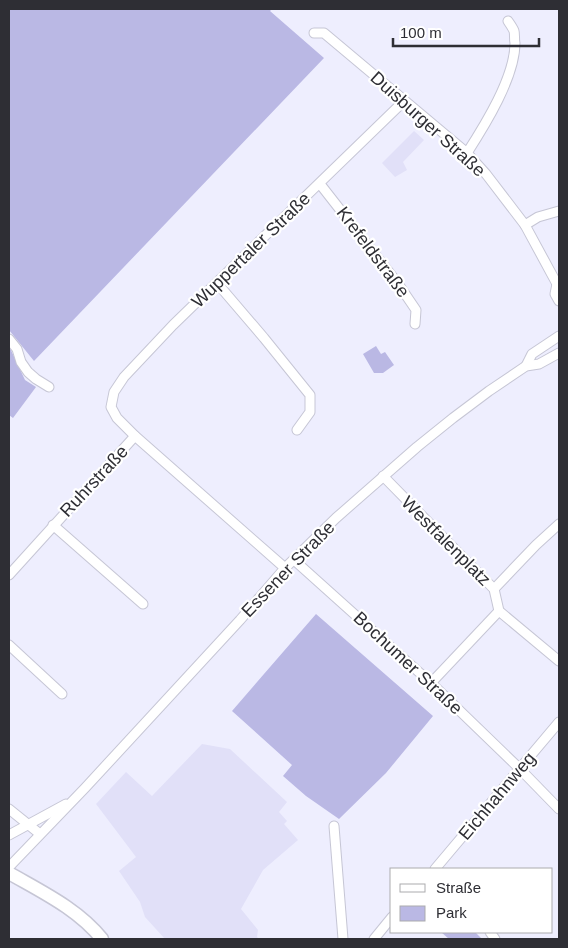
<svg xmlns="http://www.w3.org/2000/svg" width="568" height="948" viewBox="0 0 568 948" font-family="Arial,sans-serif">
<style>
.built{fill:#e1e0f8}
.green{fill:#bab8e4}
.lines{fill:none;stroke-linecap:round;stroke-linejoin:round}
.street-casing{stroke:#c6c6d5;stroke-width:11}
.secondary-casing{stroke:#c6c6d5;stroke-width:15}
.street{stroke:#fff;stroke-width:9}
.secondary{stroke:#fff;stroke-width:12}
.labels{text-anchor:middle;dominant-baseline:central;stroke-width:4.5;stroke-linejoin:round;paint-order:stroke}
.street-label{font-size:18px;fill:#2e2e34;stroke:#fff}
</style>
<rect width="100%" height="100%" fill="#eeeefe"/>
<g class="built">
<polygon points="414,131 424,140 403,162 407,170 395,177 382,163"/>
<polygon points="202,744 230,749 287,802 279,812 287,821 284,824 298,840 263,870 241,909 258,930 257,937 259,939 165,939 145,917 140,902 119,871 136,857 96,804 126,772 152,796"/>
</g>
<g class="green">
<polygon points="9,9 272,9 270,11 324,58 34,361 9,330"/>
<polygon points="9,346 25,380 36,387 13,418 9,415"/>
<polygon points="376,346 381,354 385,352 394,365 383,373 374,373 363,354"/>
<polygon points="316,614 433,716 386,773 339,819 306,796 283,776 292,765 232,711"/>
<polygon points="441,932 475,932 482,939 449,939"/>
</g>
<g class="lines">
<defs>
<g id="street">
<polyline points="314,33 324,33 467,153 486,174 525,225 557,284 559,286"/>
<path d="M467 153C485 125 515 77 515 43 514 39 515 34 514 31 513 28 510 24 508 21"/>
<polyline points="320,184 399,285 416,310 415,324"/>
<polyline points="525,225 538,217 559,211"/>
<polyline points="217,283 264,338 310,395 310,412 297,430"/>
<polyline points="557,284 555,294 559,301"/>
<polyline points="9,339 17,349 21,362 28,372 36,379 49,387"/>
<polyline points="526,366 532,354 559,336"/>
<polyline points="383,476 494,589 499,611 559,661"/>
<polyline points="53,525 143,604"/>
<polyline points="294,560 431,683 520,769 559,809"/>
<polyline points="285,568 135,436 117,418 111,407 114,392 124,377 173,325 404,101"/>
<polyline points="9,575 135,436"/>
<polyline points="494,589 536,545 559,524"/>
<polyline points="9,645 62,694"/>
<polyline points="431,683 499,611"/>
<polyline points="9,809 40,834"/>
<polyline points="334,826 343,939"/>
<polyline points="9,835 66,804"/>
<polyline points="9,867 85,788 240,620 285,568 336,518 417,447 453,418 489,391 526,366 539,364 559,353"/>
<polyline points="435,869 559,722"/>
<polyline points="490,932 495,939"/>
<polyline points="374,939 392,917"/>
</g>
<path id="secondary" d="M9 873C42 892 78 909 102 939"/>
</defs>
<use href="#street" class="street-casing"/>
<use href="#secondary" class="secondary-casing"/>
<use href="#street" class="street"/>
<use href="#secondary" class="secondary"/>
</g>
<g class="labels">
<g class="street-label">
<text transform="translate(428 124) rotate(42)">Duisburger Straße</text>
<text transform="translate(251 250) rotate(-44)">Wuppertaler Straße</text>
<text transform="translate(373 252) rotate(53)">Krefeldstraße</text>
<text transform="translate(94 481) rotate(-47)">Ruhrstraße</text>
<text transform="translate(446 541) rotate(45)">Westfalenplatz</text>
<text transform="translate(288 569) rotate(-46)">Essener Straße</text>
<text transform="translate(408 663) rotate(43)">Bochumer Straße</text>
<text transform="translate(497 796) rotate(-50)">Eichhahnweg</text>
</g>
</g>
<rect width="568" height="948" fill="none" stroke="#2e2e34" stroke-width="20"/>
<rect x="390" y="868" width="162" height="65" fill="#ffffff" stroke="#ababae"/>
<rect x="400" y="884" width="25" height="8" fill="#ffffff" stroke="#ababae"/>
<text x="436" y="893" font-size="15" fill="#2e2e34">Straße</text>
<rect x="400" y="906" width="25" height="15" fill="#bab8e4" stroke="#ababae"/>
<text x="436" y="918" font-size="15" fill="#2e2e34">Park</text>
<path d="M393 38v8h146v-8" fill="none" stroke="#2e2e34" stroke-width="2.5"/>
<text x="400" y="38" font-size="15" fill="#2e2e34" stroke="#ffffff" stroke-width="4" paint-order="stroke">100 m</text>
</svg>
